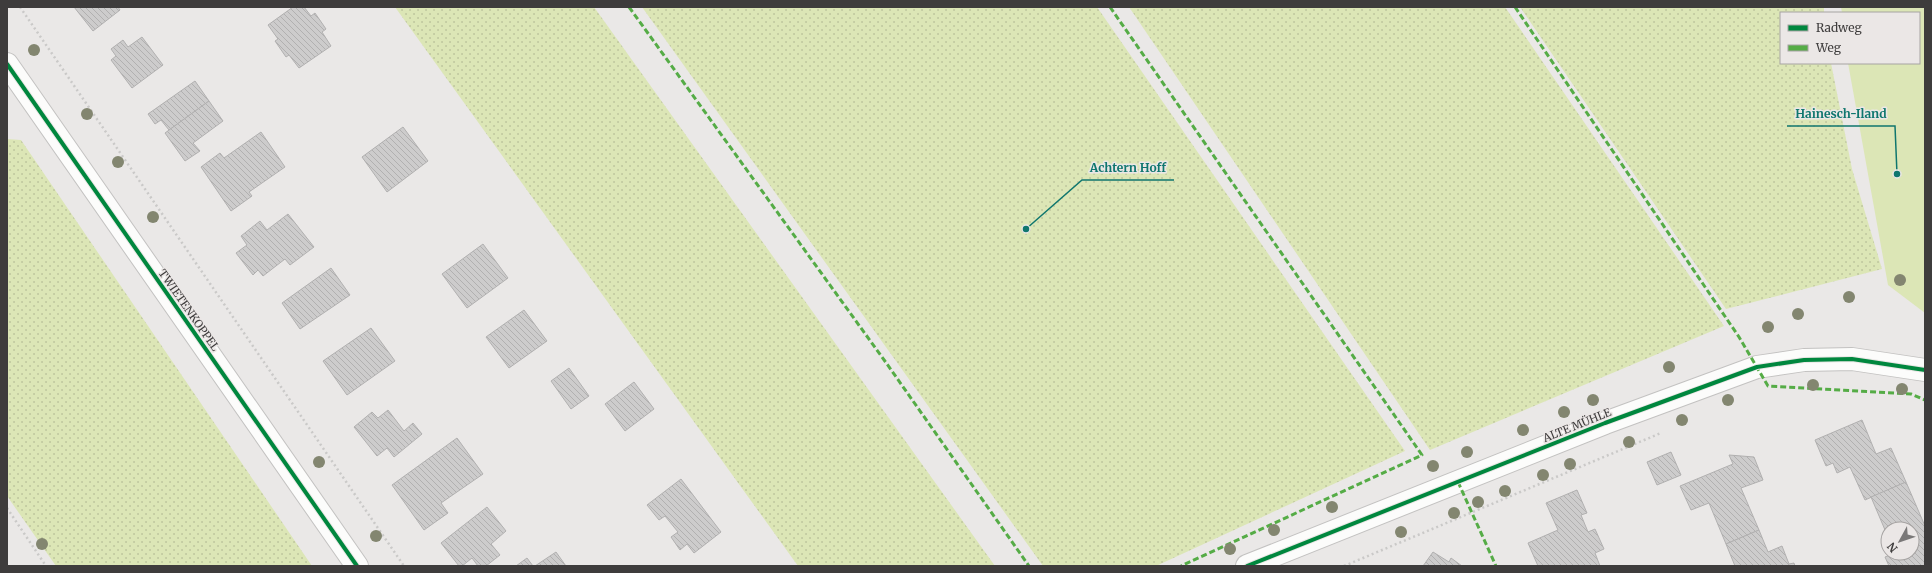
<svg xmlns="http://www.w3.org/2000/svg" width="1932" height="573" viewBox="0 0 1932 573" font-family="Merriweather,serif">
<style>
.grass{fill:url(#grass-dots)}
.green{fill:#dce6b6}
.building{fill:url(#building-back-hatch);stroke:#b1b0b0}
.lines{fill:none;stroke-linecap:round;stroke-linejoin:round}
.minor-casing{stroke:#c3c2c1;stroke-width:24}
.path{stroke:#cac9c8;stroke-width:2.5;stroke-dasharray:2 3;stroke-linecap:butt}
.minor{stroke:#fcfcfb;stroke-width:22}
.quiet{stroke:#55ac46;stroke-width:3;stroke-dasharray:6 3;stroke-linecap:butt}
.cycleway-casing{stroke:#ebe7e6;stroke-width:6}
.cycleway{stroke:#00873e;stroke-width:4}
.tree{fill:#838670}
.labels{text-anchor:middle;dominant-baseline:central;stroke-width:3;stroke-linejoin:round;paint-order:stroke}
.street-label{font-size:11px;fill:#3e3c3c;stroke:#ebe7e6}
.leader{fill:none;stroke:#0f766e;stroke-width:1.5}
.callout-dot{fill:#0f766e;stroke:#ebe7e6;stroke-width:1.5}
.callout-label{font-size:12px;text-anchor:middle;font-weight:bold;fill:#0f766e;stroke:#ebe7e6;stroke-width:3;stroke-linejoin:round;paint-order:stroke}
</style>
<defs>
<pattern id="grass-dots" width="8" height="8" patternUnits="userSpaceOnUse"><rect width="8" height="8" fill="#dce6b6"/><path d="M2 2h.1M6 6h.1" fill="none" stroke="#bec69d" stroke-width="1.8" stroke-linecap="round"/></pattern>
<pattern id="building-back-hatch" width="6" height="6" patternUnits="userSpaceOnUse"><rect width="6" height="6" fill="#cdcccc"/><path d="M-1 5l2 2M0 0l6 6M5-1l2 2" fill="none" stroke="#b1b0b0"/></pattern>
</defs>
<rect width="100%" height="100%" fill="#eae8e7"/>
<g class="grass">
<polygon points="395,7 594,7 995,566 798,566"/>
<polygon points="642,7 1097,7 1405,451 1156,566 1043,566"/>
<polygon points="1129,7 1505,7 1724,326 1430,450"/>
<polygon points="1520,7 1824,7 1824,13 1781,13 1781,63 1831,63 1852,169 1882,269 1726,309"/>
<polygon points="7,139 21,140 312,566 56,566 7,496"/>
</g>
<polygon class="green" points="1841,7 1925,7 1925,313 1888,285 1848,63 1919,63 1919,13 1842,13"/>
<g class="building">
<polygon points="74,7 118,7 120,10 93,31"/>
<polygon points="293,7 304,7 311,16 315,13 326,29 322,32 331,46 299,68 289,55 286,57 275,41 278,39 268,25"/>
<polygon points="142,37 163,65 132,88 111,60 116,56 111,49 123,40 128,47"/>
<polygon points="195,81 209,101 169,130 161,120 155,124 148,114"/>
<polygon points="209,101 223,121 193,143 200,151 185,161 165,133"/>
<polygon points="403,127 428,161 387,192 362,157"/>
<polygon points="261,132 285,167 249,192 252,196 231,211 201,167 220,153 224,158"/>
<polygon points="288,214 314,247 290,265 285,259 263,276 258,270 253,275 236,253 247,245 241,236 260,221 267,230"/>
<polygon points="483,244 508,278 467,308 442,274"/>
<polygon points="331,268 350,295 300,329 282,303"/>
<polygon points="524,310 547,341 509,368 486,337"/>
<polygon points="371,328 395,361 347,395 323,361"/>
<polygon points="569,368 589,396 571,409 551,381"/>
<polygon points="634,382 654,409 625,431 605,404"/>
<polygon points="388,410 404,431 413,423 422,434 394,457 387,448 377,456 354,427 372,412 378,418"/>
<polygon points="1862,420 1876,454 1891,448 1906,482 1865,500 1850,467 1837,473 1833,463 1826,466 1815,440"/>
<polygon points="457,438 483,474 441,503 448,513 424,530 392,485"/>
<polygon points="1671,452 1681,475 1657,485 1647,462"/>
<polygon points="1729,455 1754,457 1763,480 1741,488 1759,530 1726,544 1709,503 1691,510 1680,486 1733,464"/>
<polygon points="681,479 721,532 694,553 687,544 680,550 671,537 678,532 665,516 659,520 647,505"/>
<polygon points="1906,482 1925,526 1925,566 1889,566 1885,557 1895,553 1912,553 1912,529 1888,529 1888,537 1871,497"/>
<polygon points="1577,490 1587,513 1581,515 1588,532 1595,529 1604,549 1595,553 1600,566 1538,566 1528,543 1558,530 1546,503"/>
<polygon points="487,507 506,531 491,544 500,555 486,566 478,566 472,558 462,566 459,566 441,543"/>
<polygon points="1759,530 1768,552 1782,546 1789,564 1794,563 1795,566 1735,566 1726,544"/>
<polygon points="556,552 566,566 535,566"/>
<polygon points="1433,552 1449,562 1451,558 1462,566 1423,566"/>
<polygon points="527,558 533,566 516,566"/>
</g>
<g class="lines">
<defs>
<g id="minor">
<polyline points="7,64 357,566"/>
<polyline points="1247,566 1605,423 1757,367 1804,360 1852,359 1925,370"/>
</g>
</defs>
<use href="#minor" class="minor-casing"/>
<g class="path">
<polyline points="20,7 404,566"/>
<polyline points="7,508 46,566"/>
<polyline points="1344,566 1661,433"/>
</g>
<use href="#minor" class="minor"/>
<g class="quiet">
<polyline points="629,7 887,364 1029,566"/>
<polyline points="1110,7 1422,455 1181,566"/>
<polyline points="1515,7 1739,337 1768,386 1911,394 1925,400"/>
<polyline points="1458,482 1496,566"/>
</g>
<defs>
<g id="cycleway">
<polyline points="7,64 357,566"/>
<polyline points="1247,566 1605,423 1757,367 1804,360 1852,359 1925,370"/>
</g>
</defs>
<use href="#cycleway" class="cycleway-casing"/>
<use href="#cycleway" class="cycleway"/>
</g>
<g class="tree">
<circle cx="34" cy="50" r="6"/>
<circle cx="87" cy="114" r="6"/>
<circle cx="118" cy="162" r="6"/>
<circle cx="153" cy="217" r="6"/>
<circle cx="1900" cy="280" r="6"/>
<circle cx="1849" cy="297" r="6"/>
<circle cx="1798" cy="314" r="6"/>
<circle cx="1768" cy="327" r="6"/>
<circle cx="1669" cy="367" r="6"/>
<circle cx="1813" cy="385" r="6"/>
<circle cx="1902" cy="389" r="6"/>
<circle cx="1593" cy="400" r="6"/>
<circle cx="1728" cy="400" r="6"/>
<circle cx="1564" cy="412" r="6"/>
<circle cx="1682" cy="420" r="6"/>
<circle cx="1523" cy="430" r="6"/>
<circle cx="1629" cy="442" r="6"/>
<circle cx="1467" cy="452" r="6"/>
<circle cx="319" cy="462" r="6"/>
<circle cx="1570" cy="464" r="6"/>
<circle cx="1433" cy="466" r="6"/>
<circle cx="1543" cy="475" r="6"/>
<circle cx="1505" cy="491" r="6"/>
<circle cx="1478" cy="502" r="6"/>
<circle cx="1332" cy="507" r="6"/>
<circle cx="1454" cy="513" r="6"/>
<circle cx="1274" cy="530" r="6"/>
<circle cx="1401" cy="532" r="6"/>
<circle cx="376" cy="536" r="6"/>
<circle cx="42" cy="544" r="6"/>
<circle cx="1230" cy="549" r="6"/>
</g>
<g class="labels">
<g class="street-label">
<text transform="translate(189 310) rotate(55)">TWIETENKOPPEL</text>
<text transform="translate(1577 425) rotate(-22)">ALTE MÜHLE</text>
</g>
</g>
<path class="leader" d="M1897 174L1895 126H1787M1026 229L1082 180H1174"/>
<g class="callout-dot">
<circle cx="1897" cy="174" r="4"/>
<circle cx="1026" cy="229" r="4"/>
</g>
<g class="callout-label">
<text x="1841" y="118">Hainesch-Iland</text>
<text x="1128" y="172">Achtern Hoff</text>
</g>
<rect width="1932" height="573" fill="none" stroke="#3e3c3c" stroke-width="16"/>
<rect x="1780" y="12" width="140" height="52" fill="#ebe7e6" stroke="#a6a3a2"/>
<rect x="1788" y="25" width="20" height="6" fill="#00873e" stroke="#a6a3a2"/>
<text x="1816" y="32" font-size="12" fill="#3e3c3c">Radweg</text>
<rect x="1788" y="45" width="20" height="6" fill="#55ac46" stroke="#a6a3a2"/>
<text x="1816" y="52" font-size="12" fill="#3e3c3c">Weg</text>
<g transform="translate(1900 541) rotate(230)"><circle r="19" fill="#ebe7e6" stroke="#a6a3a2"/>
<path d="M0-3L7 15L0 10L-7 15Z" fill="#7a7878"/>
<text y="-6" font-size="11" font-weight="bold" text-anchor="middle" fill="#3e3c3c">N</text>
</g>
</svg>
